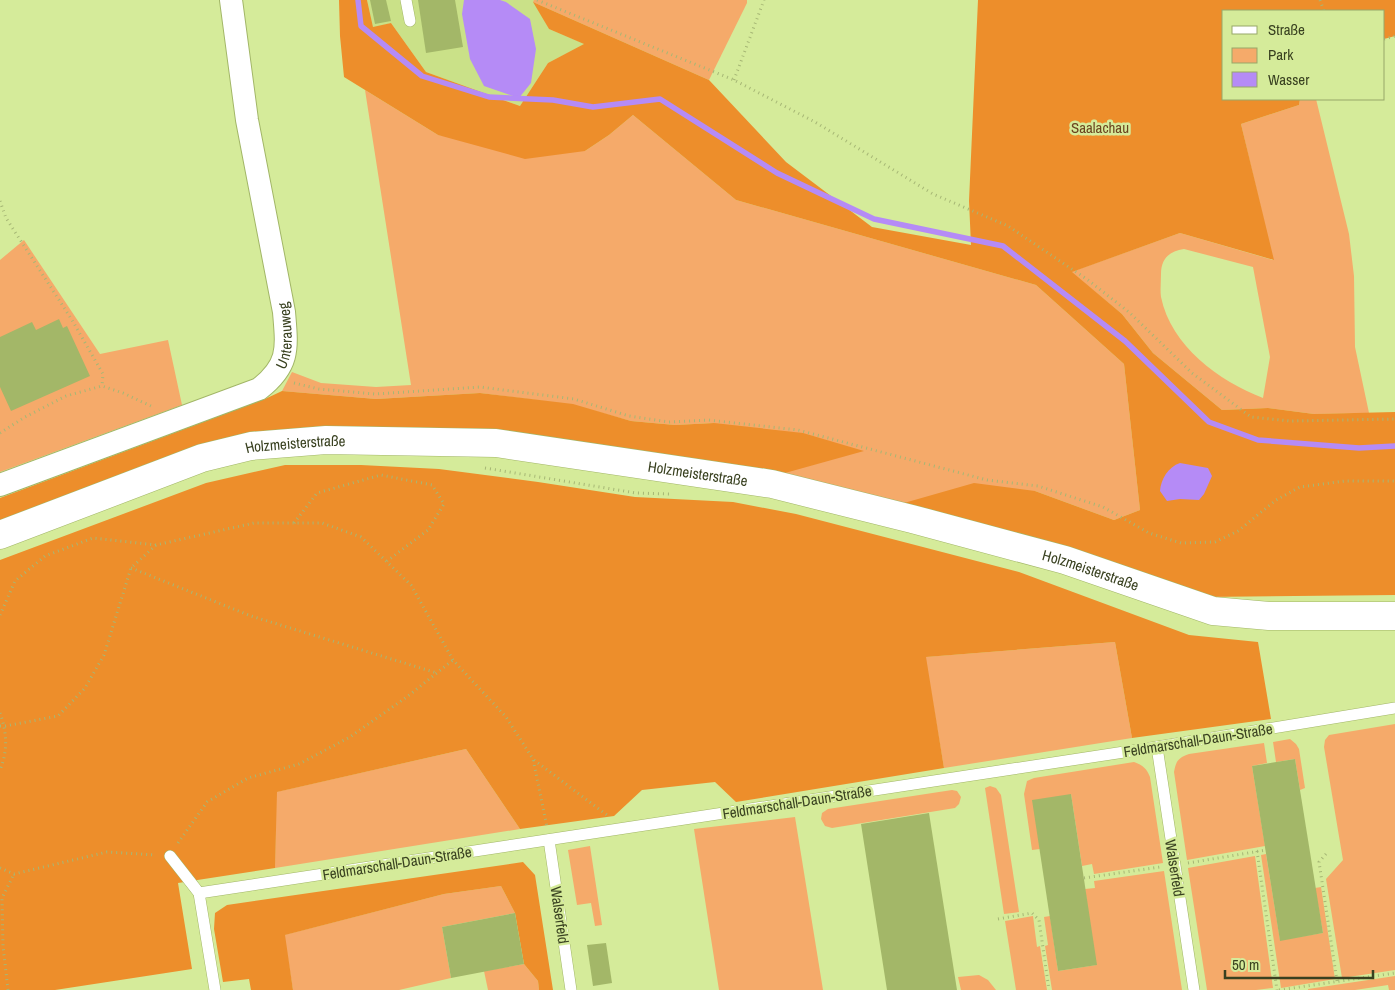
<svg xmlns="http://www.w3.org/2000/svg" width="1395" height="990" viewBox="0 0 1395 990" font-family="'Archivo Narrow',sans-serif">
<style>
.built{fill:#cae188}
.green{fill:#f5aa6a;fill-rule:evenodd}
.forest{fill:#ed8e2b}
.water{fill:#b58bf6}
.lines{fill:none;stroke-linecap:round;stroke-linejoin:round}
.stream{stroke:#b58bf6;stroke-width:5.5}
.building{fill:#a3b768}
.lane-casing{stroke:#a2b667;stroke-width:12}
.street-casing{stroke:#a2b667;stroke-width:24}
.secondary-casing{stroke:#a2b667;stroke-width:29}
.path{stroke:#a6b775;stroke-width:3;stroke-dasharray:1 4;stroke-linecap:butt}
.lane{stroke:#fff;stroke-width:11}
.street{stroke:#fff;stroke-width:22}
.secondary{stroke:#fff;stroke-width:28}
.labels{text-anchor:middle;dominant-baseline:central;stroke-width:5;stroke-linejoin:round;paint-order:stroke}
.park-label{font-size:15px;fill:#6b4420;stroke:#d5eb9a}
.street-label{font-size:15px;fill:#394120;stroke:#d5eb9a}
</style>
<rect width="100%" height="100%" fill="#d5eb9a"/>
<polygon class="built" points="367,0 534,0 549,29 585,44 548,63 520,106 426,72 391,23 373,28"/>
<g class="green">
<polygon points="534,0 747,0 747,3 709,80 533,2"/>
<polygon points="365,90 438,135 585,151 609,135 633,115 736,200 1036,285 1124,364 1140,510 1114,520 1035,491 897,505 785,473 714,423 675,425 631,421 573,405 480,393 376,399 282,391 292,372 321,383 376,387 411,385"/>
<path d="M1300 99H1316L1349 234 1354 276 1355 347 1369 413 1314 414 1268 408 1222 410 1153 353 1122 314 1071 272 1180 233 1273 260 1241 124 1299 105ZM1184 249 1253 267 1270 357 1263 398C1219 381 1171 346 1161 297 1160 290 1161 282 1161 274 1161 259 1169 251 1184 249Z"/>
<polygon points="24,240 100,354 168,340 182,405 0,472 0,260"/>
<polygon points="1115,642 1132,738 944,768 925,657"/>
<polygon points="1395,724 1395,970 1342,978 1326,879 1343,860 1324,747 1325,740 1329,735"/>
<polygon points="1290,739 1296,744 1299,749 1305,788 1300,790 1295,759 1276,762 1273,742"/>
<path d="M1264 743 1267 763 1252 766 1265 846 1187 860 1174 772C1176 761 1178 758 1189 754Z"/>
<polygon points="466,749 520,829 275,868 276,792"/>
<path d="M1134 762C1143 765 1147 769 1150 777L1163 863 1094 874 1092 864 1082 866 1071 794 1040 849 1032 850 1024 794 1027 781 1034 778Z"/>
<polygon points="990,786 996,788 1001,795 1019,912 1004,914 985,788"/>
<polygon points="952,790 957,791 961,797 959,804 955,808 832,828 825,826 821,819 822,813 828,809"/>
<polygon points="795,817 823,990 719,990 694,829"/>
<polygon points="590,846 602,925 595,926 591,903 577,905 568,850"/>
<polygon points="1266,854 1280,940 1323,933 1315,888 1321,887 1335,979 1281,988 1261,855"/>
<polygon points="1255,856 1273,988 1256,990 1207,990 1188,868"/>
<polygon points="1164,871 1182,990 1052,990 1045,946 1048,945 1044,917 1050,916 1058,971 1096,965 1085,889 1095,888 1094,881"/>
<polygon points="501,886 515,913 442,927 451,978 399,990 293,990 284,935 444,894"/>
<polygon points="1033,916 1037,947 1040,946 1047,990 1016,990 1005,921"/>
<polygon points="524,964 538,981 539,990 488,990 484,971"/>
<polygon points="979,975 988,980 996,990 961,990 958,977"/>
<polygon points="1395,976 1395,990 1389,990 1388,985 1355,990 1308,990 1308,989"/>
</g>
<g class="forest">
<polygon points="339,0 367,0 373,27 391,23 426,72 520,106 548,63 584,44 549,29 533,2 709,80 786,162 872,227 971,245 969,201 978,0 1395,0 1395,36 1384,39 1384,11 1224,11 1224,99 1300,99 1299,105 1241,124 1274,260 1180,233 1072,272 1122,314 1153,353 1222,410 1268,408 1314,414 1395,412 1395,595 1202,597 897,505 974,483 1035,491 1114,520 1140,510 1124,364 1036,285 736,200 633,115 609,135 585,151 525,159 438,135 344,77 340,36"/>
<polygon points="282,391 376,399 480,393 573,404 631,421 675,425 714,423 803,433 864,451 785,473 497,432 198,446 147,464 0,521 0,498 265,399"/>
<polygon points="285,465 361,465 439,469 538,482 635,497 733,502 796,514 1019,572 1189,635 1258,642 1271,719 1132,738 1115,642 926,657 944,768 736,802 715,782 642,790 614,816 520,829 466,749 277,792 275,868 178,883 192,969 55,990 0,990 0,560 206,483"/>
<polygon points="523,862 535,875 553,990 539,990 538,981 524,964 515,913 501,886 444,894 285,935 293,990 251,990 249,979 223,982 214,929 215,913 227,905"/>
</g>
<g class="water">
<polygon points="464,0 500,0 506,2 530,19 536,49 531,83 519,98 484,86 470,59 462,14"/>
<path d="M1180 463 1208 468 1212 476 1204 494 1199 500 1180 499 1167 501 1160 491C1161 479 1168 467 1180 463Z"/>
</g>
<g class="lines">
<polyline class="stream" points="358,0 361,26 422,76 489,97 553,100 593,107 660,99 777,173 874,219 1003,246 1125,341 1209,422 1258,440 1359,448 1395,446"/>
</g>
<g class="building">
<polygon points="370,0 386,0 391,21 375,24"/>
<polygon points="418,0 455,0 463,47 426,53"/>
<polygon points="59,319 63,328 67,326 90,376 11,411 0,387 0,337 32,322 36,330"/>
<polygon points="1295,759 1323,933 1280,941 1252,766"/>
<polygon points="1071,794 1097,965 1058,971 1032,800"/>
<polygon points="929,813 957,990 887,990 861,824"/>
<polygon points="515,913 524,964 451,978 442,927"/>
<polygon points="606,943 612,983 593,986 587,945"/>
</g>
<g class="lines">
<defs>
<g id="lane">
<polyline points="406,0 410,21"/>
<polyline points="1157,747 1194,990"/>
<polyline points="549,840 571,990"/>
<polyline points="170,856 199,893 215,990"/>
<polyline points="199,893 1157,747 1395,708"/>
</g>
<g id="street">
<path id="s1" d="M0 485 259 389C290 365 287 348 284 312L247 120 231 0"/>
</g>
<g id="secondary">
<path id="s2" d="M0 535 202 458 251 446 326 440 496 443 772 484 912 519 1065 560 1213 611 1269 616H1395"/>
</g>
</defs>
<use href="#lane" class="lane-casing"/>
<use href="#street" class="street-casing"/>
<use href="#secondary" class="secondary-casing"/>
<g class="path">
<polyline points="537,0 734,80 815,122 933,194 1008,226 1088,280 1130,313 1192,373 1251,417 1290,421 1395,419"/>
<polyline points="1320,0 1324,11"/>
<polyline points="1384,39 1395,36"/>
<polyline points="734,80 764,0"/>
<polyline points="0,201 6,218 72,320 103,374 102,386"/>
<polyline points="294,383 319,389 375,394 480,387 574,399 629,416 669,422 708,420 798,430 987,480 1038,486 1103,507 1149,533 1181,543 1215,542 1238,531 1276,500 1300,487 1345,481 1395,481"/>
<polyline points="0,433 25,417 66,396 102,386 123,393 153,407"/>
<polyline points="485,468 636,493 669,494"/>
<polyline points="294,523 317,493 381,475 432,485 444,504 428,530 387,561"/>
<polyline points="131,568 251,616 437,673"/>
<polyline points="0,615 15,581 45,556 93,538 156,545"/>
<path d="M0 713C7 732 8 751 0 770"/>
<polyline points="0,726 5,726 58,716 85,688 104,655 131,568 156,545 254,523 322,523 361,537 411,585 453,660 506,717 533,759 547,827"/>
<polyline points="534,760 607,815"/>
<polyline points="178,843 207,802 248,778 299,764 350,737 408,696 453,660"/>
<polyline points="1257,851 1277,990"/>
<polyline points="1326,854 1319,862 1337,981"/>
<polyline points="1188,863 1266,850"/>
<polyline points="0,868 14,874 107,852 156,855"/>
<polyline points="1084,878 1160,867"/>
<polyline points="998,919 1032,913 1039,920 1049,990"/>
<polyline points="8,990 3,946 2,898 14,874"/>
<polyline points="1279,990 1395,973"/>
</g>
<use href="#lane" class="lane"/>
<use href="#street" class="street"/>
<use href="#secondary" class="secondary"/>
</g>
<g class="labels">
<g class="park-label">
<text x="1100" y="127">Saalachau</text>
</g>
<g class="street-label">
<text stroke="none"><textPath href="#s1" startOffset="339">Unterauweg</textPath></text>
<text stroke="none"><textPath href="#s2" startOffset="311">Holzmeisterstraße</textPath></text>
<text stroke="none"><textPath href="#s2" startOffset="716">Holzmeisterstraße</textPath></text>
<text stroke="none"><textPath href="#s2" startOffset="1121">Holzmeisterstraße</textPath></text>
<text transform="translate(1198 740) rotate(-9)">Feldmarschall-Daun-Straße</text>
<text transform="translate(797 802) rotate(-9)">Feldmarschall-Daun-Straße</text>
<text transform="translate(397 863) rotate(-9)">Feldmarschall-Daun-Straße</text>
<text transform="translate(1175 868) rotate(81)">Walserfeld</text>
<text transform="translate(560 915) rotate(82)">Walserfeld</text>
</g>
</g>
<rect x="1222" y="10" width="162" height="90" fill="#d5eb9a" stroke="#97a769"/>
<rect x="1232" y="26" width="25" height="8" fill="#ffffff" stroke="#97a769"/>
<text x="1268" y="35" font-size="15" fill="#394120">Straße</text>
<rect x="1232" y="48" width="25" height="15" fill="#f5aa6a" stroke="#97a769"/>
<text x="1268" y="60" font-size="15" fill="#394120">Park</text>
<rect x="1232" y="72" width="25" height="15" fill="#b58bf6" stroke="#97a769"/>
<text x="1268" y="85" font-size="15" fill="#394120">Wasser</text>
<path d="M1225 970v8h148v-8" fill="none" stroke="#394120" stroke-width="2.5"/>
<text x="1232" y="970" font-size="15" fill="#394120" stroke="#d5eb9a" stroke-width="4" paint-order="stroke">50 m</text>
</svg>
